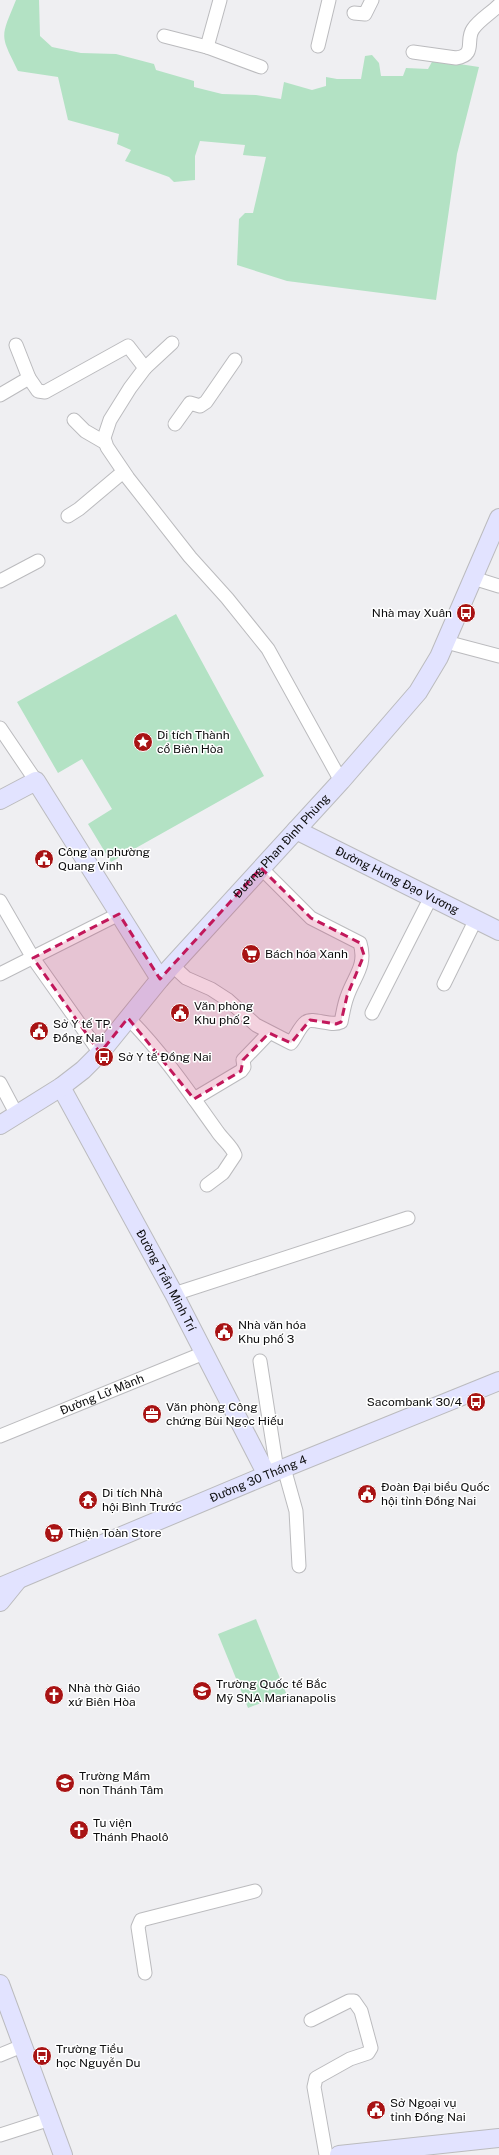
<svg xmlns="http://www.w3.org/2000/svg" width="499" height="2155" viewBox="0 0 499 2155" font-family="'Public Sans',sans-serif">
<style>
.green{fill:#b3e2c4}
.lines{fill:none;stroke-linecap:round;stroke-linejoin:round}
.street-casing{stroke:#bbbbbe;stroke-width:15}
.secondary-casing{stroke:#bbbbbe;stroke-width:20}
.street{stroke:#fff;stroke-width:13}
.secondary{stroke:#e2e3ff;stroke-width:18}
.marked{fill:#c2185b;fill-opacity:0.2;stroke:#c2185b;stroke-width:3;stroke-dasharray:8 5;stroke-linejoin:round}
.labels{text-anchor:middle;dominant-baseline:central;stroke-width:3;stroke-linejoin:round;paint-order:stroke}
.poi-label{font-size:12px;fill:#0c0c0d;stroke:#fff;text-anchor:start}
.street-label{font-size:12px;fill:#0c0c0d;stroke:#fff}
</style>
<rect width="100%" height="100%" fill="#efeff2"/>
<g class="green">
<path d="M16 0H39L40 36 52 47 81 53 116 54 154 64 156 70 194 81V87L222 94 256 95 281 99 284 82 312 90 326 86V77L337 79H361L365 56 372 55 379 63 381 76H403L406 68 428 69 433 60 479 67 457 154 436 300 287 281 237 265 239 219 245 213H253L266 157 243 155 245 145 200 141 195 156V180L174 182 169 177 125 161 131 150 117 144 119 134 68 120 58 77 18 71C0 34 0 39 16 0Z"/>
<polygon points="176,614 264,776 111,862 88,824 112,809 82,759 58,773 17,702"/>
<polygon points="256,1619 286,1693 248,1708 218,1634"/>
</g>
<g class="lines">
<defs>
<g id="street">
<polyline points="354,13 365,14 372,0"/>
<polyline points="164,36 207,47 261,67"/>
<polyline points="318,46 329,0"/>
<polyline points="207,47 220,0"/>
<path d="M413 52 456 58C477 55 465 40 473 29 479 20 491 13 499 5"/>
<polyline points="16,345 29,378"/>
<polyline points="145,368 172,343"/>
<polyline points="0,395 29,378 38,391 45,392 128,346 145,368 130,388 110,420 104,438 107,447 128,478 190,557 227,598 268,649 341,781"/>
<polyline points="74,420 85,431 104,442"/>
<polyline points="175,424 190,403 200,406 206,402 235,360"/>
<polyline points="68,516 79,509 123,472"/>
<polyline points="473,578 499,586"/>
<polyline points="0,581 38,561"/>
<polyline points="446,642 499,656"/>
<polyline points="0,728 36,781"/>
<polyline points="0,901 33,958 100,1053"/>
<path d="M173 966 186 978 211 989 228 1000 256 1025 291 1043C296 1037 300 1026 306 1022 313 1017 331 1027 341 1022 343 1013 344 1005 347 997 354 976 367 966 360 943L311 918 261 868"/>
<polyline points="0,974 119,914"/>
<polyline points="444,984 476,919"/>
<polyline points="372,1013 431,897"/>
<path d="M128 1018C162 1052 189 1092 217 1131 222 1139 232 1146 235 1155L223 1173 207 1185"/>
<polyline points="0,1083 17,1115"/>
<polyline points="194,1099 241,1071 244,1067 243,1060 269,1033"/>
<polyline points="174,1294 408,1218"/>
<polyline points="260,1361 277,1470"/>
<path id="s1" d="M0 1436 204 1353"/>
<polyline points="284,1468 296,1511 299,1566"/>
<polyline points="145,1973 138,1927 141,1920 255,1891"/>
<polyline points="311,2020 349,2001 354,2001 361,2011 371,2048 368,2053 350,2059 316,2078 314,2087 326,2155"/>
<polyline points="0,2055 22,2046"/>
<polyline points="0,2135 50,2119"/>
</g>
<g id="secondary">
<polyline points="0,800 36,781 160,979"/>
<path id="s2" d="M296 830 499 931"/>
<path id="s3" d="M61 1087 174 1294 267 1475"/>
<path id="s4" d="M0 1125 61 1087 83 1070 100 1053 160 979 341 781 418 692 439 657 499 518"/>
<path id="s5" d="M0 1587 267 1475 499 1381"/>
<polyline points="0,1602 17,1581"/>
<polyline points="0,1984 63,2155"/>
<polyline points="339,2155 499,2138"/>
</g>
</defs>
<use href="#street" class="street-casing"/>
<use href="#secondary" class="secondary-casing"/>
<use href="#street" class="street"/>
<use href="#secondary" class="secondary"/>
</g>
<path class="marked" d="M261 868 311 918 360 943 364 955 347 996 341 1022 336 1024 310 1020 291 1043 269 1033 243 1060 241 1071 194 1099 128 1018 100 1053 33 958 119 914 160 979Z"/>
<defs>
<symbol id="bus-disc" viewBox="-11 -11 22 22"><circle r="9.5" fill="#a81314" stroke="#fff"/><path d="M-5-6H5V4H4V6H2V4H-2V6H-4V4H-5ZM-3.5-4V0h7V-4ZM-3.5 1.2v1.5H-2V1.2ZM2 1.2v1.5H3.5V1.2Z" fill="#fff"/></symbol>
<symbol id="sight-disc" viewBox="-11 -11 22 22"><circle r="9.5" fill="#a81314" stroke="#fff"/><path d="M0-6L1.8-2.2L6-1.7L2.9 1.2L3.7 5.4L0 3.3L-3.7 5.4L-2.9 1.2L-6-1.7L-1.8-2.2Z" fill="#fff"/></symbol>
<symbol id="civic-disc" viewBox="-11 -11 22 22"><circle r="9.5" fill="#a81314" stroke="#fff"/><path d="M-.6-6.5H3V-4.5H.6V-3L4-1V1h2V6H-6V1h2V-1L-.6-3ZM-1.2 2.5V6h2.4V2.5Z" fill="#fff"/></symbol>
<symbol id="supermarket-disc" viewBox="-11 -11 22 22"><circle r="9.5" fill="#a81314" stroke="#fff"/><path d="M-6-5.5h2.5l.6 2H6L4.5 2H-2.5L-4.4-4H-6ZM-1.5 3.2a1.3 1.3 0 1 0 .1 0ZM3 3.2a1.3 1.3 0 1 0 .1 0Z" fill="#fff"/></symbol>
<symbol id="office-disc" viewBox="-11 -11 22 22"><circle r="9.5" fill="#a81314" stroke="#fff"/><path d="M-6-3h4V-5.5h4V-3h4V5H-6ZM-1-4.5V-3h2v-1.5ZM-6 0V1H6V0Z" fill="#fff"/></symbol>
<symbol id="temple-disc" viewBox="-11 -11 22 22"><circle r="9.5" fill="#a81314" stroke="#fff"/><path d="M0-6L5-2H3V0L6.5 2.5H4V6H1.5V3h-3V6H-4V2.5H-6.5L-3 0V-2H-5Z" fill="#fff"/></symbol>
<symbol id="school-disc" viewBox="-11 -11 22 22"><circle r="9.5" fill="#a81314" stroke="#fff"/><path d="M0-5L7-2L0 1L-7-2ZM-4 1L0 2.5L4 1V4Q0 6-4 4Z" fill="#fff"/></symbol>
<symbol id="church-disc" viewBox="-11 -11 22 22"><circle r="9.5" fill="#a81314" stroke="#fff"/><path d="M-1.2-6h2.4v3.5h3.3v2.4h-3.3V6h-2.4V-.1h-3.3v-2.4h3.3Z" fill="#fff"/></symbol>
</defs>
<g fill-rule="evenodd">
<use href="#bus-disc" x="455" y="602" width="22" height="22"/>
<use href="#sight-disc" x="132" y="731" width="22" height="22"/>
<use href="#civic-disc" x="33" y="848" width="22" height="22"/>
<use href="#supermarket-disc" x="240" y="943" width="22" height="22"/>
<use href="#civic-disc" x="169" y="1002" width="22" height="22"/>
<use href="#civic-disc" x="28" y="1020" width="22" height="22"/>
<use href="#bus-disc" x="93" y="1046" width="22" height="22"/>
<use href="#civic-disc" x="213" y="1321" width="22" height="22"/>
<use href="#bus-disc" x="465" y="1391" width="22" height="22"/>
<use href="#office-disc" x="141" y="1403" width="22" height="22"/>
<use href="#civic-disc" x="356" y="1483" width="22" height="22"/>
<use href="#temple-disc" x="77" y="1489" width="22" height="22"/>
<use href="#supermarket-disc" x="43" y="1522" width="22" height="22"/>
<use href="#school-disc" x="191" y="1680" width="22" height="22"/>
<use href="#church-disc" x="43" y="1684" width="22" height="22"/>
<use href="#school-disc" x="54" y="1772" width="22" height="22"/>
<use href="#church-disc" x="68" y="1819" width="22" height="22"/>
<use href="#bus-disc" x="31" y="2045" width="22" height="22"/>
<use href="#civic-disc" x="365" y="2099" width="22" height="22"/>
</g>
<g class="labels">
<g class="poi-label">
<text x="452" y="613" text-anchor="end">Nhà may Xuân</text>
<text x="157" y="735">Di tích Thành<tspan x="157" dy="14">cổ Biên Hòa</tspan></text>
<text x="58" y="852">Công an phường<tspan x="58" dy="14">Quang Vinh</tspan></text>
<text x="265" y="954">Bách hóa Xanh</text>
<text x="194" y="1006">Văn phòng<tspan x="194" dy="14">Khu phố 2</tspan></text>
<text x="53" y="1024">Sở Y tế TP.<tspan x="53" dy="14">Đồng Nai</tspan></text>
<text x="118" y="1057">Sở Y tế Đồng Nai</text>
<text x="238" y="1325">Nhà văn hóa<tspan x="238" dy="14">Khu phố 3</tspan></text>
<text x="462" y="1402" text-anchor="end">Sacombank 30/4</text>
<text x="166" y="1407">Văn phòng Công<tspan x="166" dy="14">chứng Bùi Ngọc Hiếu</tspan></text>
<text x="381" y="1487">Đoàn Đại biểu Quốc<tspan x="381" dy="14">hội tỉnh Đồng Nai</tspan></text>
<text x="102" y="1493">Di tích Nhà<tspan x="102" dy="14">hội Bình Trước</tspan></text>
<text x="68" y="1533">Thiện Toàn Store</text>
<text x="216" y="1684">Trường Quốc tế Bắc<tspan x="216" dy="14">Mỹ SNA Marianapolis</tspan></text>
<text x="68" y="1688">Nhà thờ Giáo<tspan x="68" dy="14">xứ Biên Hòa</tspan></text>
<text x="79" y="1776">Trường Mầm<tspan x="79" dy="14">non Thánh Tâm</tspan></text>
<text x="93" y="1823">Tu viện<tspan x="93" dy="14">Thánh Phaolô</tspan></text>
<text x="56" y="2049">Trường Tiểu<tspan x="56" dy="14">học Nguyễn Du</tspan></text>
<text x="390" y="2103">Sở Ngoại vụ<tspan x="390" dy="14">tỉnh Đồng Nai</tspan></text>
</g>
<g class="street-label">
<text stroke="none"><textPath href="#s4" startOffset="399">Đường Phan Đình Phùng</textPath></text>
<text stroke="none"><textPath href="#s2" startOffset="113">Đường Hưng Đạo Vương</textPath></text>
<text stroke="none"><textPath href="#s3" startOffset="220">Đường Trần Minh Trí</textPath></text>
<text stroke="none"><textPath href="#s1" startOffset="110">Đường Lữ Mành</textPath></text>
<text stroke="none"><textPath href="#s5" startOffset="280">Đường 30 Tháng 4</textPath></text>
</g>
</g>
</svg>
